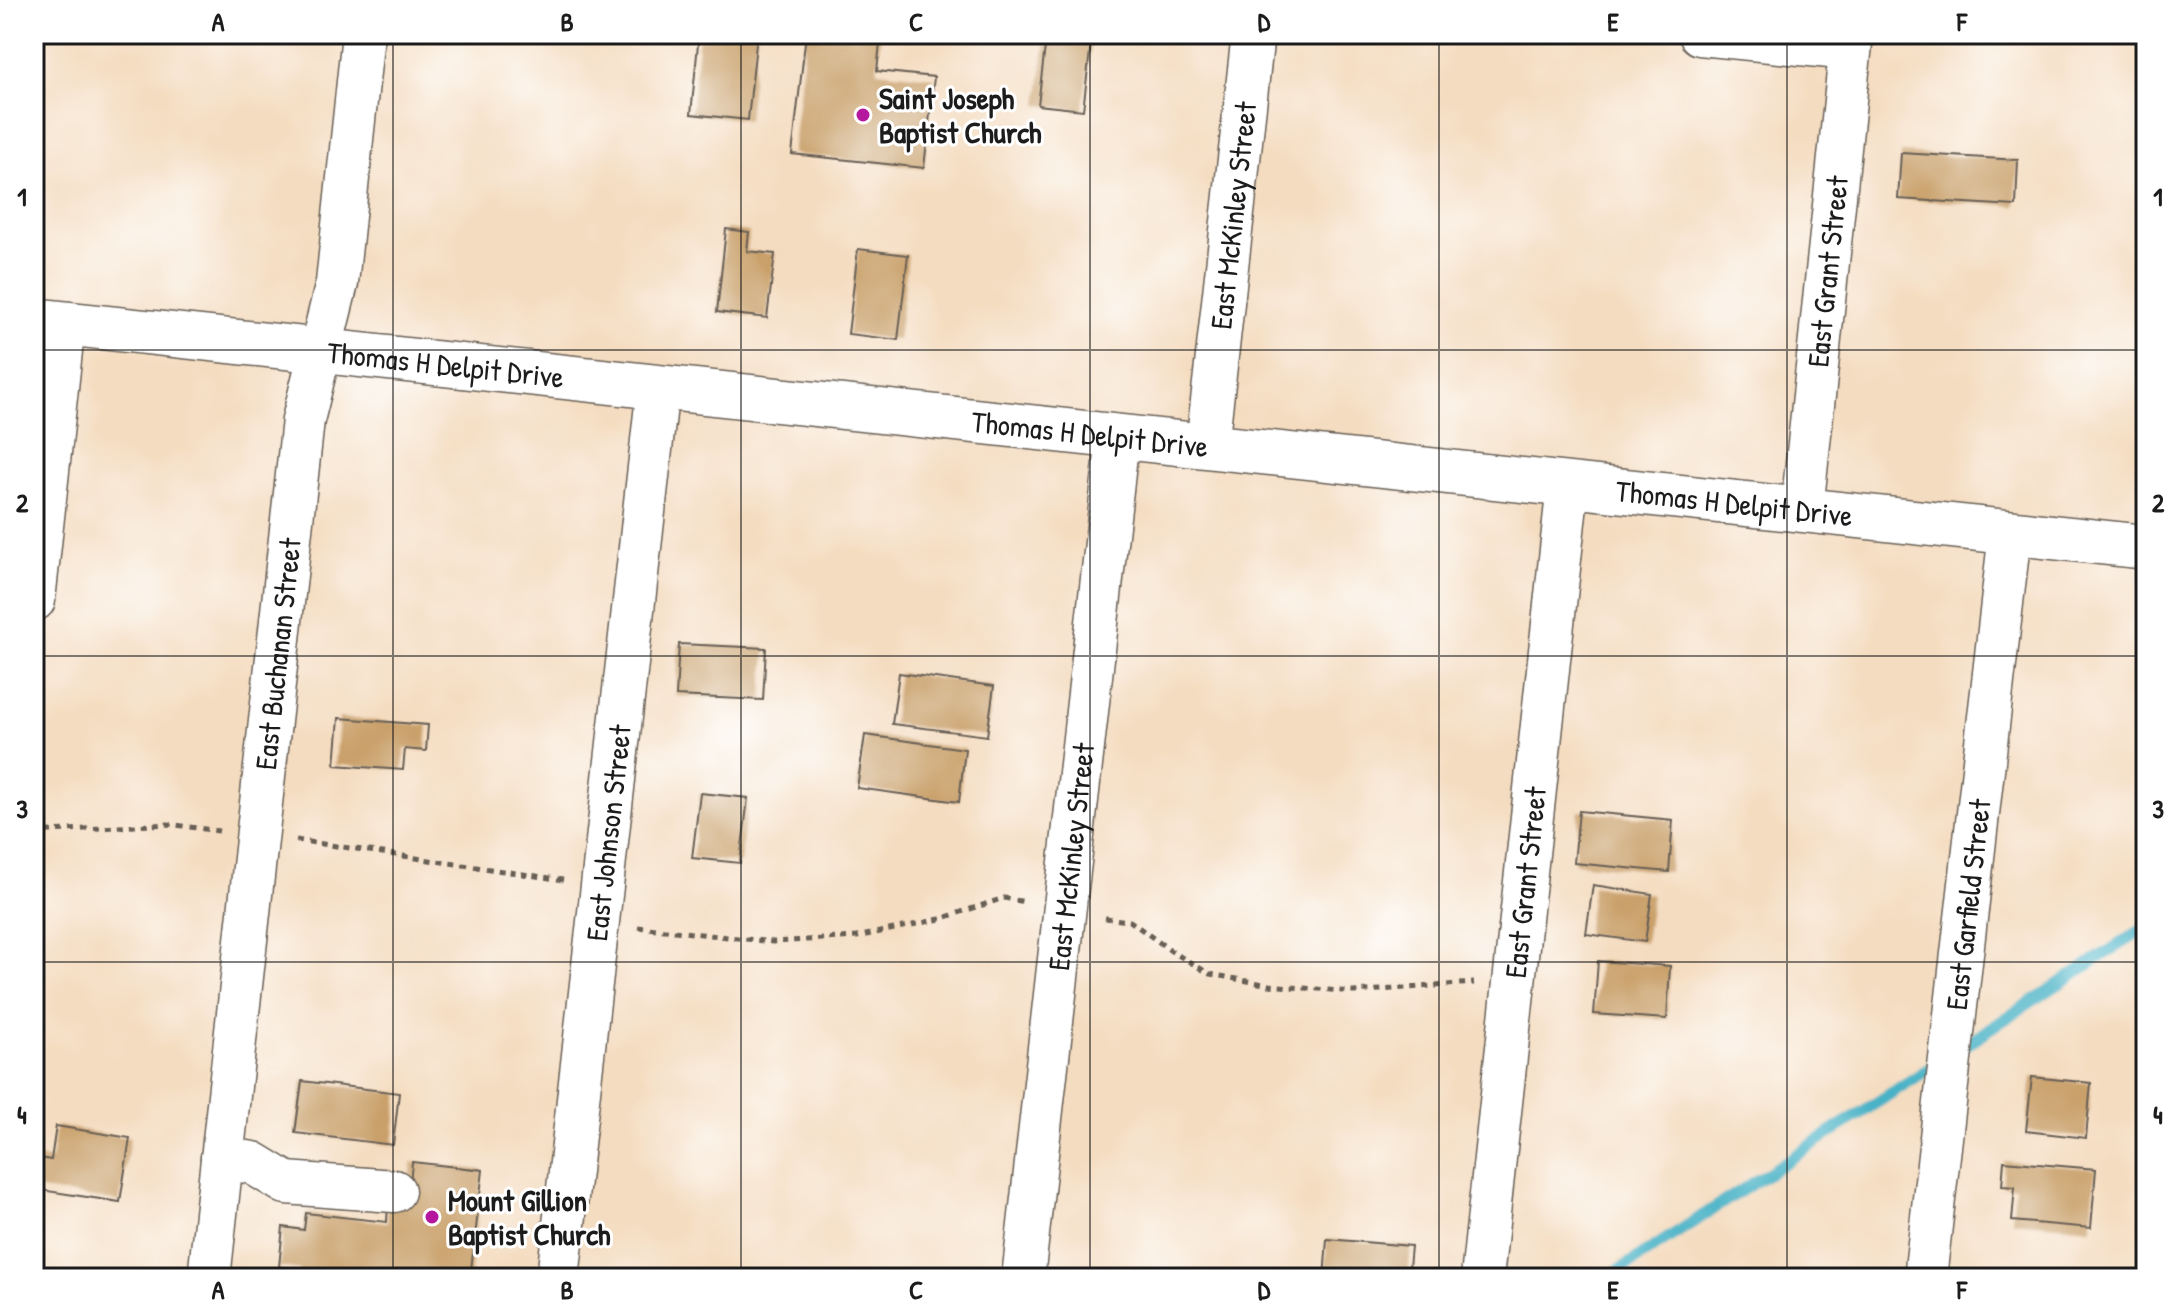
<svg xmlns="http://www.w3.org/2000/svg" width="2180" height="1312" viewBox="0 0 2180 1312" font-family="'Patrick Hand',sans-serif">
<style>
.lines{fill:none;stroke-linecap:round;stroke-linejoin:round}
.stream{stroke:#48b2c6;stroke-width:12}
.building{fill:#c9a06a}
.minor-casing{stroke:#685f55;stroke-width:45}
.major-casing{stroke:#685f55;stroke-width:47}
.path{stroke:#685f55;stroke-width:5;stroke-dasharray:6 6;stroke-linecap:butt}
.minor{stroke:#fff;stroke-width:42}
.major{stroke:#fff;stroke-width:44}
.grid{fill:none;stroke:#1c1c1c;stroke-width:2;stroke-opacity:0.55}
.poi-dot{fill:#b5179e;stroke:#fff;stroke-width:3}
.labels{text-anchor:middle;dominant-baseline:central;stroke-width:6;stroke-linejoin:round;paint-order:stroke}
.poi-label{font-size:30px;font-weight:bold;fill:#1c1c1c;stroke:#fff;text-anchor:start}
.street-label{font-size:30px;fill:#1c1c1c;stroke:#fff}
.neatline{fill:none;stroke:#1c1c1c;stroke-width:3}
.grid-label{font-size:26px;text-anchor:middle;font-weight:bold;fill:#1c1c1c}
</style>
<rect width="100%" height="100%" fill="#fff"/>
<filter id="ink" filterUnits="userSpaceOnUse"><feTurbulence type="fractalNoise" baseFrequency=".0125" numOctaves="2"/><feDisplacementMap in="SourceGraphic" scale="16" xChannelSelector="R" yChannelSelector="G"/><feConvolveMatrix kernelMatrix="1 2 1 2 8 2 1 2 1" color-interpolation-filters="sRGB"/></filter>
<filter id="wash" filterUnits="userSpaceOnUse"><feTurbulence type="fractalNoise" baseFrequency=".006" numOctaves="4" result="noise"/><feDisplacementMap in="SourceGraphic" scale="32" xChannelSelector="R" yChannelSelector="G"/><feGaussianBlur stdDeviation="1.8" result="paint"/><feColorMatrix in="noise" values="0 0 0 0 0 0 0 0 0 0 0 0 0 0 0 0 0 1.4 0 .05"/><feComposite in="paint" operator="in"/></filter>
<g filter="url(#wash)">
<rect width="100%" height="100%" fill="#f4dcc0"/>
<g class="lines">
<g class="stream">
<polyline points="1962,1047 2146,927"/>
<polyline points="1607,1278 1939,1062"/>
</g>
</g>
<g id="blocks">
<g class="building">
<polygon points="699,34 757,34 748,120 691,114"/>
<polygon points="806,34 881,34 877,71 934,77 924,168 792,154"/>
<polygon points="1046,38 1091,43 1083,110 1038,105"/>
<polygon points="1901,153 2018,160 2016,206 1898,199"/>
<polygon points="726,229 749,232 747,251 775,254 767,318 717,312"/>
<polygon points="858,249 908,255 898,340 848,334"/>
<polygon points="679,644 766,648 763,700 676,696"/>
<polygon points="899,673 994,686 987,736 892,724"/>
<polygon points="339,718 428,725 426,751 405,749 403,770 335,765"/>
<polygon points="865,735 965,749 959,802 857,788"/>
<polygon points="700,793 748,798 740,863 692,858"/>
<polygon points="1579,811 1673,820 1669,872 1574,863"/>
<polygon points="1593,885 1652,894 1645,942 1586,934"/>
<polygon points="1598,961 1670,966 1667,1019 1594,1014"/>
<polygon points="2032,1077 2091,1083 2086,1138 2026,1131"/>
<polygon points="302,1081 399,1093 393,1145 295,1133"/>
<polygon points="56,1126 130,1138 120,1202 34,1189 34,1157 51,1160"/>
<polygon points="2004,1161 2096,1169 2091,1228 2012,1221 2015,1187 2002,1186"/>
<polygon points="412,1162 483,1170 470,1278 299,1278 300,1270 279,1267 283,1227 304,1230 306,1213 387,1222 388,1203 408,1206"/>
<polygon points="1327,1239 1411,1246 1408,1278 1324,1278"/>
</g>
</g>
</g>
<g filter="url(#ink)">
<use href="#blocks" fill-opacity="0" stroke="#685f55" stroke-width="2"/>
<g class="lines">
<defs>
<g id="minor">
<polyline points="1700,34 1850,49"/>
<path id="s1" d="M1207 446 1253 34"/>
<path id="s2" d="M1802 510 1852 34"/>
<polyline points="34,600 64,323"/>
<polyline points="222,1158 253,1163 286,1183 394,1191"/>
<path id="s3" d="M209 1278 303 420 337 283 363 34"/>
<path id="s4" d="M558 1278 658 387"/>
<path id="s5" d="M1023 1278 1118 437"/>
<path id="s6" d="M1482 1278 1568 485"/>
<path id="s7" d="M1925 1278 2010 533"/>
</g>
<g id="major">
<path id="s8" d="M34 320 2146 547"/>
</g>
</defs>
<use href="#minor" class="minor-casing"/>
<use href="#major" class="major-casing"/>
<g class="path">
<polyline points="34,832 168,824 219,831"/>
<polyline points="296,840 563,880"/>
<polyline points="1105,918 1130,921 1171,951 1210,974 1269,985 1353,992 1474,983"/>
<polyline points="638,927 773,942 857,937 940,919 1004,898 1025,902"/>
</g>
<use href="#minor" class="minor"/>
<use href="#major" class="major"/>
</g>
</g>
<path class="grid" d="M393 34V1278M741 34V1278M1090 34V1278M1439 34V1278M1787 34V1278M34 350H2146M34 656H2146M34 962H2146"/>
<g class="poi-dot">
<circle cx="863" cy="115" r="8"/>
<circle cx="432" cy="1217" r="8"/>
</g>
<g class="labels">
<g class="poi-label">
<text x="879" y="98">Saint Joseph<tspan x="879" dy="34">Baptist Church</tspan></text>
<text x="448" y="1200">Mount Gillion<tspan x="448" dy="34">Baptist Church</tspan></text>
</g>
<g class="street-label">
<text stroke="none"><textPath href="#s1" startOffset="232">East McKinley Street</textPath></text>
<text stroke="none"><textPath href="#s2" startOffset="240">East Grant Street</textPath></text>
<text stroke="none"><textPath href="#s8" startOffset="414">Thomas H Delpit Drive</textPath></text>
<text stroke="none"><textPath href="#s8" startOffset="1062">Thomas H Delpit Drive</textPath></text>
<text stroke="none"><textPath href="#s8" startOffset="1710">Thomas H Delpit Drive</textPath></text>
<text stroke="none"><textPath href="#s3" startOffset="628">East Buchanan Street</textPath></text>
<text stroke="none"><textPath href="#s4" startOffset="448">East Johnson Street</textPath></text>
<text stroke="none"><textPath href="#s5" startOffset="424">East McKinley Street</textPath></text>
<text stroke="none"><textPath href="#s6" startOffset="398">East Grant Street</textPath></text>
<text stroke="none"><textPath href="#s7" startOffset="376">East Garfield Street</textPath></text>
</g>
</g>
<rect width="2180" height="1312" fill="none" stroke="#fff" stroke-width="88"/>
<rect x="44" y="44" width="2092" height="1224" class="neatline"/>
<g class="grid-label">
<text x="218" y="31">A</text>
<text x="567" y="31">B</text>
<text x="916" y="31">C</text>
<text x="1264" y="31">D</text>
<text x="1613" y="31">E</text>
<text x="1962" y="31">F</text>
<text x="22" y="206">1</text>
<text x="2158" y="206">1</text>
<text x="22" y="512">2</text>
<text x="2158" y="512">2</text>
<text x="22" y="818">3</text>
<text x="2158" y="818">3</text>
<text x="22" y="1124">4</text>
<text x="2158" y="1124">4</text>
<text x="218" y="1299">A</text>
<text x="567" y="1299">B</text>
<text x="916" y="1299">C</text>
<text x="1264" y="1299">D</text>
<text x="1613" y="1299">E</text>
<text x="1962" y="1299">F</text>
</g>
</svg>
